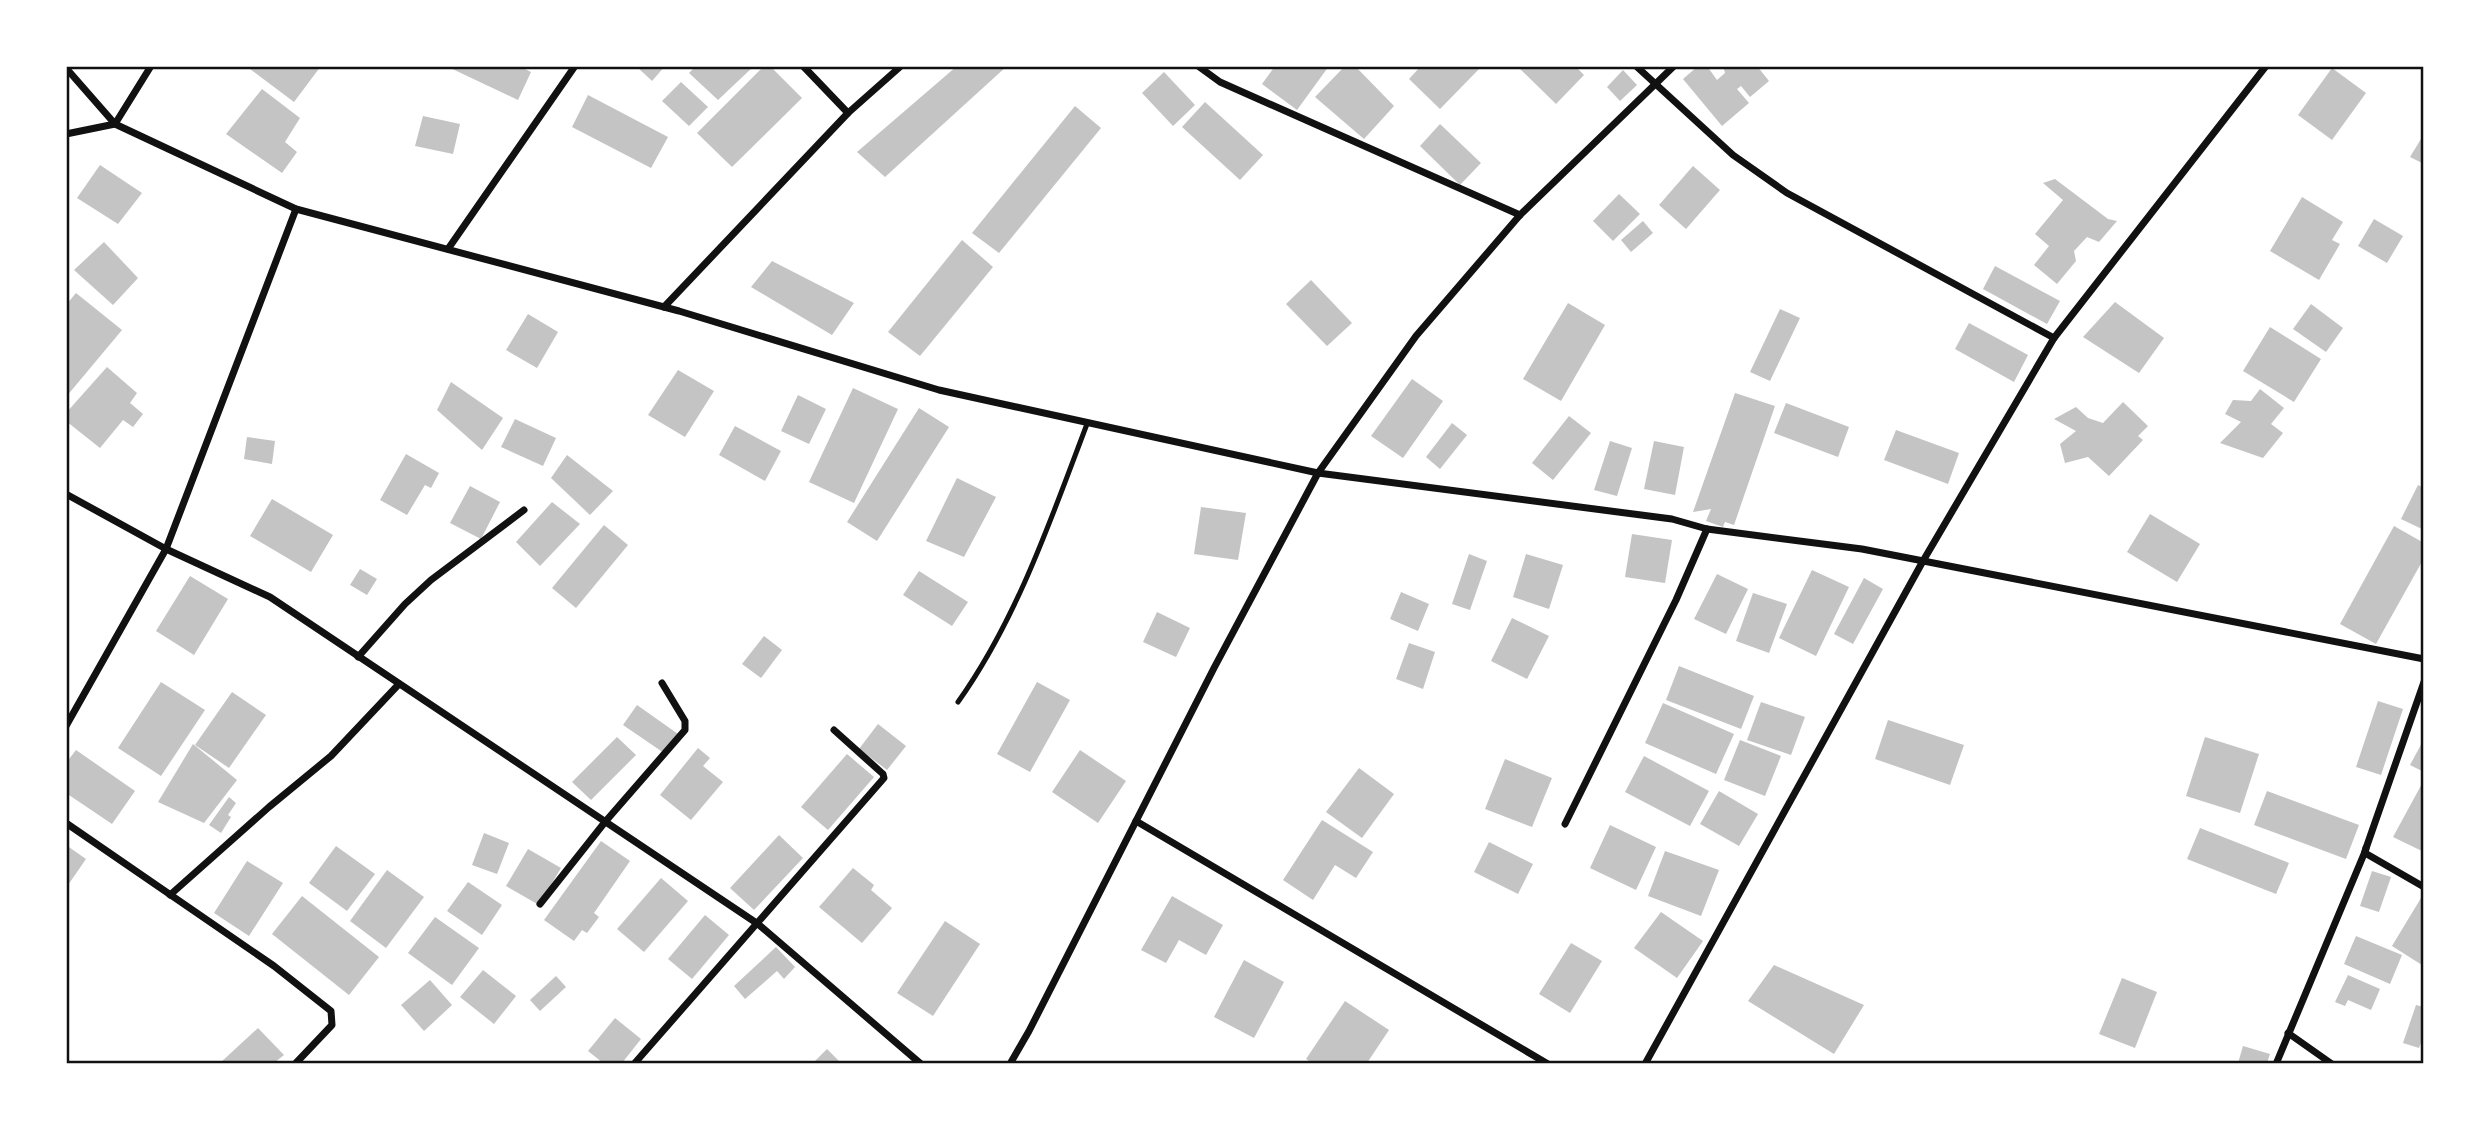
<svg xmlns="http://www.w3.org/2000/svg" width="2490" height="1130" viewBox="0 0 2490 1130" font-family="'Nunito Sans',sans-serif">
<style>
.building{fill:#c4c4c4}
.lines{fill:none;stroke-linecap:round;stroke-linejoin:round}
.service{stroke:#111;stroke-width:5}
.minor{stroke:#111;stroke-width:7}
.neatline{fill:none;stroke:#111;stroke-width:2.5}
</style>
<rect width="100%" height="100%" fill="#fff"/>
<g class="building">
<polygon points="246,66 321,66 294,102"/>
<polygon points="446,66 519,66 531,72 518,100"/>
<polygon points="636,66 665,66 652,81"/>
<polygon points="696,66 754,66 718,100 689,73"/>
<polygon points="764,66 770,66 802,98 732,167 697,133"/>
<polygon points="957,66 1007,66 885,177 857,152"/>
<polygon points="1275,66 1329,66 1297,110 1262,84"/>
<polygon points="1345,66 1355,66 1394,106 1364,139 1315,97"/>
<polygon points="1421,66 1482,66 1440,109 1409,79"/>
<polygon points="1517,66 1575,66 1584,75 1556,104"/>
<polygon points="1698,66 1707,66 1717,80 1725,73 1723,66 1757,66 1769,81 1750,97 1741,86 1737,89 1749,103 1722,126 1683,79"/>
<polygon points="2332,68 2366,93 2332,140 2298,115"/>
<polygon points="1623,70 1637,85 1620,101 1607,87"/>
<polygon points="1164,72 1195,105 1173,126 1142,93"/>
<polygon points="681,82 708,107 689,126 662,101"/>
<polygon points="262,89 300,118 285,142 297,152 282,173 226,134"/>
<polygon points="588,95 668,137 651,168 572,127"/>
<polygon points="1205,102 1263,155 1240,180 1182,127"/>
<polygon points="1075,106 1101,128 999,253 972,233"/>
<polygon points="423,116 460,124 453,154 415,146"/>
<polygon points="1440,124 1481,163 1460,185 1420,146"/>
<polygon points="2424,134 2424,164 2410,157"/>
<polygon points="100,165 142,193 118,224 77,198"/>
<polygon points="1693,166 1720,190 1686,229 1659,205"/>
<polygon points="2055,179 2108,219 2117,221 2099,242 2087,237 2074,251 2076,261 2057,284 2034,265 2049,246 2035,234 2063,200 2043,183"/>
<polygon points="1619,194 1640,214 1613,241 1593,221"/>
<polygon points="2302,197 2343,222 2332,240 2340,244 2319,280 2270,251"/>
<polygon points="2374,219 2403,236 2387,263 2358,246"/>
<polygon points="1643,221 1653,233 1631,252 1621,240"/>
<polygon points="962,240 993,267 920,356 888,332"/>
<polygon points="104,242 138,278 113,305 74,270"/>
<polygon points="772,261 854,303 832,335 751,287"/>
<polygon points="1995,266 2060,301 2047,324 1983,289"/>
<polygon points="1311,280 1352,323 1327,346 1286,304"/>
<polygon points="76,293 122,330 66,397 66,305"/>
<polygon points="2115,302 2164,338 2139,373 2083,337"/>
<polygon points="1568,303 1605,325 1561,401 1523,379"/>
<polygon points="2311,304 2343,328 2326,352 2293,329"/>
<polygon points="1780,309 1800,318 1770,381 1750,372"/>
<polygon points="528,314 558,332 537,368 506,350"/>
<polygon points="1969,323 2028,355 2014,382 1955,349"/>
<polygon points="2270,327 2321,359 2294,402 2243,371"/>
<polygon points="107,367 137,393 130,403 143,414 133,427 123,420 100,448 66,421 66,413"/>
<polygon points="678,370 714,391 685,437 648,415"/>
<polygon points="1412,379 1443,401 1403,458 1371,436"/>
<polygon points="451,382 503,418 482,450 437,410"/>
<polygon points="853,388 898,409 854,503 809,482"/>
<polygon points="2260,389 2284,408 2271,424 2283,433 2263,458 2220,443 2241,422 2225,414 2233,400 2251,401"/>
<polygon points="1735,393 1775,406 1734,525 1725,522 1723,527 1706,521 1711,509 1693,512"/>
<polygon points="798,395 826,409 809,444 781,431"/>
<polygon points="2123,402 2148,426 2138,436 2143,440 2109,476 2088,457 2065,463 2060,444 2076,431 2054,419 2076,407 2088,418 2103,423"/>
<polygon points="1786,403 1849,427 1838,457 1774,433"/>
<polygon points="919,408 949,427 877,541 847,522"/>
<polygon points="1569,416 1591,433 1553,480 1532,463"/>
<polygon points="515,419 556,438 543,466 501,447"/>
<polygon points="1452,423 1467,435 1440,469 1426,457"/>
<polygon points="735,426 781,451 765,481 719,455"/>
<polygon points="1896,430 1959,453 1948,484 1884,460"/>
<polygon points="247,437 275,441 272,464 244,459"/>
<polygon points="1610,441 1632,448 1617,496 1594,490"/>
<polygon points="1654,441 1684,447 1675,495 1644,489"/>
<polygon points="406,454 439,473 431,488 425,485 407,515 380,500"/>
<polygon points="567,455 613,491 590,515 551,478"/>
<polygon points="957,478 996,497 964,557 926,541"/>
<polygon points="2418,485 2424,488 2424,530 2401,519"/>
<polygon points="470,486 500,502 481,539 450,523"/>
<polygon points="272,499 333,535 311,572 250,536"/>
<polygon points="552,502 580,524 540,566 516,542"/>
<polygon points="1201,507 1246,513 1238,560 1194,554"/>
<polygon points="2150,514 2200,544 2177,582 2127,552"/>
<polygon points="604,525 628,545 576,608 552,588"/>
<polygon points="2394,526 2424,543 2424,558 2376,644 2340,624"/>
<polygon points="1632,534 1672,540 1665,583 1625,577"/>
<polygon points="1469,554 1487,561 1470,610 1452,604"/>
<polygon points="1526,554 1563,565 1549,609 1513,597"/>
<polygon points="360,569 377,579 367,595 350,585"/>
<polygon points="1812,570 1849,587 1816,656 1779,638"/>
<polygon points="919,571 968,602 952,626 903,595"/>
<polygon points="1717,574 1748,589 1726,634 1694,619"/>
<polygon points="190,576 228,599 194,655 156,631"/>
<polygon points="1864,578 1883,589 1853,644 1834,634"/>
<polygon points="1401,592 1429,604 1418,631 1390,619"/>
<polygon points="1753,593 1787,604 1769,653 1736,641"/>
<polygon points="1157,612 1190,628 1176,657 1143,642"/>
<polygon points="1512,618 1549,636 1527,679 1491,661"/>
<polygon points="764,636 782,650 761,678 742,664"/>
<polygon points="1409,643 1435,652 1423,689 1396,679"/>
<polygon points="1679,666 1754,696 1741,729 1666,700"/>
<polygon points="161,682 205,710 161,776 118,748"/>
<polygon points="1037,682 1070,700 1030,772 997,754"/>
<polygon points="232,692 266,715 229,768 195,745"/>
<polygon points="2378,701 2403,709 2381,775 2356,767"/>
<polygon points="1761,702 1805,717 1791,755 1747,740"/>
<polygon points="1663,703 1734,734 1716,774 1645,743"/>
<polygon points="637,705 678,734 664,753 623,725"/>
<polygon points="1888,720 1964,745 1950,785 1875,759"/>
<polygon points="878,724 906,746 887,770 859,749"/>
<polygon points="617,737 636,755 591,800 572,782"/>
<polygon points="2205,737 2259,754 2240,813 2186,796"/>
<polygon points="2424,739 2424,772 2410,765"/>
<polygon points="1740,740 1781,756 1765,796 1724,780"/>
<polygon points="193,744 237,780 204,823 158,802"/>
<polygon points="698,748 710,758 703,766 723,782 691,820 660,795"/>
<polygon points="76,750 135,791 112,824 66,793 66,763"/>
<polygon points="1080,750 1126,781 1098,823 1052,792"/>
<polygon points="847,754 874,777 828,830 801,807"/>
<polygon points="1644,756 1709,791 1690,826 1625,792"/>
<polygon points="1505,759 1552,778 1532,827 1485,809"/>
<polygon points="1359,768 1394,794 1362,838 1326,812"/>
<polygon points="2424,780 2424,852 2393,837"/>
<polygon points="1719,791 1758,814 1739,846 1700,824"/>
<polygon points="2267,791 2359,825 2346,859 2254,825"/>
<polygon points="229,797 236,803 228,815 231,817 221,833 209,825"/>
<polygon points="1322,820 1373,852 1356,878 1335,865 1313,900 1283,880"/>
<polygon points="1610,825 1656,847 1636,890 1590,868"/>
<polygon points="2200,828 2289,863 2276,894 2187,859"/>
<polygon points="484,833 509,843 497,874 472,865"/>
<polygon points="779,835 803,858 754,910 730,888"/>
<polygon points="601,841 630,861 594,913 599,917 587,933 582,930 574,941 544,920"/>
<polygon points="1489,842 1533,864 1518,894 1474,872"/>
<polygon points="66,845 86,859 66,888"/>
<polygon points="336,846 375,874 347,911 309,883"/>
<polygon points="528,849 561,868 539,905 506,886"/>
<polygon points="1665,851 1719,870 1701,916 1648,896"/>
<polygon points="247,861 283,883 249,936 214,913"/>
<polygon points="853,868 874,885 871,890 892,908 862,943 819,907"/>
<polygon points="387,870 424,897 386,948 350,921"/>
<polygon points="2372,871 2391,877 2379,912 2360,906"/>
<polygon points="661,878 688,901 644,952 617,929"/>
<polygon points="468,882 502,905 482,935 447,911"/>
<polygon points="2424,893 2424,962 2422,965 2392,946"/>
<polygon points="302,896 379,957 349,995 272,934"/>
<polygon points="1172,896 1223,925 1206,955 1179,940 1166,963 1141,950"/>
<polygon points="1661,912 1703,941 1677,978 1634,948"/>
<polygon points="705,915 729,935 692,979 668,959"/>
<polygon points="435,917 479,948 452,985 408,953"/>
<polygon points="945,921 980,944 933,1016 897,993"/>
<polygon points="2356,936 2402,955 2390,984 2344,964"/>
<polygon points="1571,943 1602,961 1570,1013 1539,994"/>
<polygon points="776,947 795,967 784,979 777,971 745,999 734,986"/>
<polygon points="1244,960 1284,982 1254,1038 1214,1017"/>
<polygon points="1774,965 1864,1005 1834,1054 1748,1001"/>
<polygon points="483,970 516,996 494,1024 460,997"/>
<polygon points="2348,975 2380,989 2371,1010 2348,1000 2345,1006 2335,1002"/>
<polygon points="556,976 566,987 540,1011 530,1000"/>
<polygon points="2122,978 2157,992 2135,1048 2099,1034"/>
<polygon points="430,980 452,1005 424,1031 401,1005"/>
<polygon points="1345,1001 1389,1030 1367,1063 1312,1063 1306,1059"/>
<polygon points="2416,1005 2424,1007 2424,1035 2419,1048 2403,1043"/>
<polygon points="615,1018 641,1039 622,1063 603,1063 588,1051"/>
<polygon points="258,1028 284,1055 274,1063 220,1063"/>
<polygon points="2243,1046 2270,1054 2267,1063 2238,1063"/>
<polygon points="827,1049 841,1063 813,1063"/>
</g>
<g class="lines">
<path class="service" d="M958 702C1017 619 1051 519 1087 424"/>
<g class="minor">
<polyline points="803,66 848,113"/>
<polyline points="1198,66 1220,82 1520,215"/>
<polyline points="1636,66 1733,155 1787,193 2054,338"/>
<polyline points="66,68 115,124 151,66"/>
<polyline points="66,134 115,124 296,209 679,311 939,390 1318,473 1672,519 1707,529 1862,549 2424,659"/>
<polyline points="448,249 575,66"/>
<polyline points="664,307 848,113 901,66"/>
<polyline points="66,494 166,549 270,597 758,924 921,1064"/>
<polyline points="358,657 405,604 431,580 524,510"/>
<polyline points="66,726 166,549 296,209"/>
<polyline points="1136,821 1548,1064"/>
<polyline points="66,823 274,966 331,1011 332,1025 295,1064"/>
<polyline points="1565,824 1676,600 1707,529"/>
<polyline points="2366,848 2365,853 2424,887"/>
<polyline points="170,895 269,807 331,756 399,684"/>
<polyline points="540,904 605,822 685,730 685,721 662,683"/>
<polyline points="2288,1033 2332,1064"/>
<polyline points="634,1064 884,778 883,774 834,730"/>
<polyline points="1010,1064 1029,1031 1214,668 1318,473 1416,336 1520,215 1674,66"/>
<polyline points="1645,1064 1923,561 2054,338 2266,66"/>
<polyline points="2276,1064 2364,854 2424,682"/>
</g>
</g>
<rect width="2490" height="1130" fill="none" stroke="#ffffff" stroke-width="136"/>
<rect x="68" y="68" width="2354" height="994" class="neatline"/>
</svg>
